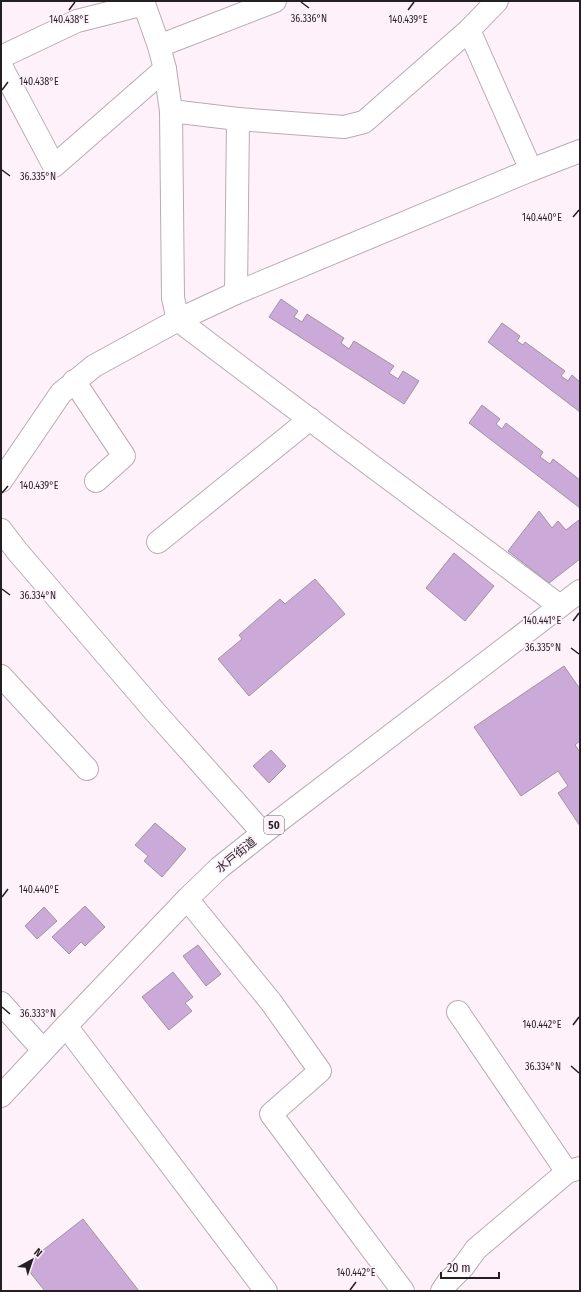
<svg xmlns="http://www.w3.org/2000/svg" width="581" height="1292" viewBox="0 0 581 1292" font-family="'Fira Sans Condensed','Noto Sans JP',sans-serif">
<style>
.building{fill:#cba9d8;stroke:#9d95a0}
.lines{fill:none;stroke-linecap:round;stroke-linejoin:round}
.minor-casing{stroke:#b9abb4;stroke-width:24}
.major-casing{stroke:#b9abb4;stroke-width:24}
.minor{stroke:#fff;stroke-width:22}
.major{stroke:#fff;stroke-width:22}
.ticks{fill:none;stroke:#241f23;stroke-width:1.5}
.labels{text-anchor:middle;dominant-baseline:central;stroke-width:3.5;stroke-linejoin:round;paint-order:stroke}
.shield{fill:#fff1fa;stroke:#665e64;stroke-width:1}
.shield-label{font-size:11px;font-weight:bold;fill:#241f23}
.street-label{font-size:12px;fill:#241f23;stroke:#fff1fa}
.ticks-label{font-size:10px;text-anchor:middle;fill:#241f23;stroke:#fff1fa;stroke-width:3.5;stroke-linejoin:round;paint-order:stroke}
</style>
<rect width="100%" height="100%" fill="#fff1fa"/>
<g class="building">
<polygon points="281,299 298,311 294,317 302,322 307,314 344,338 341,343 349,349 354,341 394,366 389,373 398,379 403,371 419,381 404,404 269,317"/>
<polygon points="502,323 520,336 517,341 523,345 525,342 565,371 561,376 568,381 572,375 580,382 580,412 488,342"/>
<polygon points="482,405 500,419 496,424 502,429 506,423 543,452 540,457 550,464 553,459 580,480 580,508 469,423"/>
<polygon points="539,511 552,528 558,521 566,530 579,520 580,522 580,559 549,583 508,551"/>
<polygon points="454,553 494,586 465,621 426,588"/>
<polygon points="315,579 345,614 249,696 218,659 242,639 239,635 280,599 285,604"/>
<polygon points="564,666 580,689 580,741 575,745 580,752 580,826 558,793 568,786 558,771 521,796 474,727"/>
<polygon points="271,750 286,766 269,783 253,766"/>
<polygon points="155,823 186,849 162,877 144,861 148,856 135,845"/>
<polygon points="85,906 105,927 85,946 81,942 69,954 52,937"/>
<polygon points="44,907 57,921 37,939 25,926"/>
<polygon points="198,945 221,974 206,986 183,956"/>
<polygon points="173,972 193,997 185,1003 192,1011 169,1030 142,997"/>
<polygon points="83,1219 139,1291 45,1291 24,1265"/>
</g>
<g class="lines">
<defs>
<g id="minor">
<path d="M143 1 159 46 165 69 171 111 173 298 178 320C304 416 433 511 560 606"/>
<polyline points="469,30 531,170"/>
<polyline points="159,46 275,1"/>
<polyline points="1,57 77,21 144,4"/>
<polyline points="1,66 54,166 165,69"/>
<polyline points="171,111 238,119 344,127 364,122 469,30 497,1"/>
<polyline points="236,293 238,119"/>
<polyline points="74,381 124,456 96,481"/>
<polyline points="1,481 61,393 94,366 178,320 236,293 531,170 580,151"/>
<polyline points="1,530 17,551 156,713 263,833"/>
<polyline points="158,542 310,419"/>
<polyline points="1,676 87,769"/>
<polyline points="187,899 271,1002 320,1071 271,1114 403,1291"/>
<polyline points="1,1003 43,1050"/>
<polyline points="458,1012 567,1172"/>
<polyline points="66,1026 266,1291"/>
<polyline points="442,1291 448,1282 463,1267 476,1249 567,1172 580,1168"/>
</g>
<polyline id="major" points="1,1096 66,1026 187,899 219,868 263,833 580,591"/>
</defs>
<use href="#minor" class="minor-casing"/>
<use href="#major" class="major-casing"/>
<use href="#minor" class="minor"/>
<use href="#major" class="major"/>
</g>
<path class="ticks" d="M301 2 309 8M69 10 75 2M408 10 414 2M2 90 8 82M2 170 10 176M573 217 579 210M2 493 8 486M2 589 10 595M573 621 579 613M571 648 579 654M2 897 8 889M2 1007 10 1014M573 1025 579 1017M571 1066 579 1073M350 1290 356 1282"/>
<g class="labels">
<rect class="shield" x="264" y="816" width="20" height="18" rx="3"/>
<g class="shield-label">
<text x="274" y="825">50</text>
</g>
<g class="street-label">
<text transform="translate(236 855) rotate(-39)">水戸街道</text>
</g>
</g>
<g class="ticks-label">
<text x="309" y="22">36.336°N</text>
<text x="69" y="23">140.438°E</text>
<text x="408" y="23">140.439°E</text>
<text x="39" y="85">140.438°E</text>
<text x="38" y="180">36.335°N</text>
<text x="542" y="221">140.440°E</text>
<text x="39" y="489">140.439°E</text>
<text x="38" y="599">36.334°N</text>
<text x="542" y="624">140.441°E</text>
<text x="543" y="651">36.335°N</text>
<text x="39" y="893">140.440°E</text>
<text x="38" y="1017">36.333°N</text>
<text x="542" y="1028">140.442°E</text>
<text x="543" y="1070">36.334°N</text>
<text x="356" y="1276">140.442°E</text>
</g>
<rect width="581" height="1292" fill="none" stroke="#241f23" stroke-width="4"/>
<g transform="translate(32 1260) rotate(40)" stroke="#fff1fa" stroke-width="3" paint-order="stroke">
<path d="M0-3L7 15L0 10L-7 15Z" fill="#241f23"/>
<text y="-6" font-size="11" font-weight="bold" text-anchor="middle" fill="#241f23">N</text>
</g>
<path d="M441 1272v6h58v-6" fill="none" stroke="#241f23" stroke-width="2"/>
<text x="447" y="1272" font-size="12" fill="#241f23" stroke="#fff1fa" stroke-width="3" paint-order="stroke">20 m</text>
</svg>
